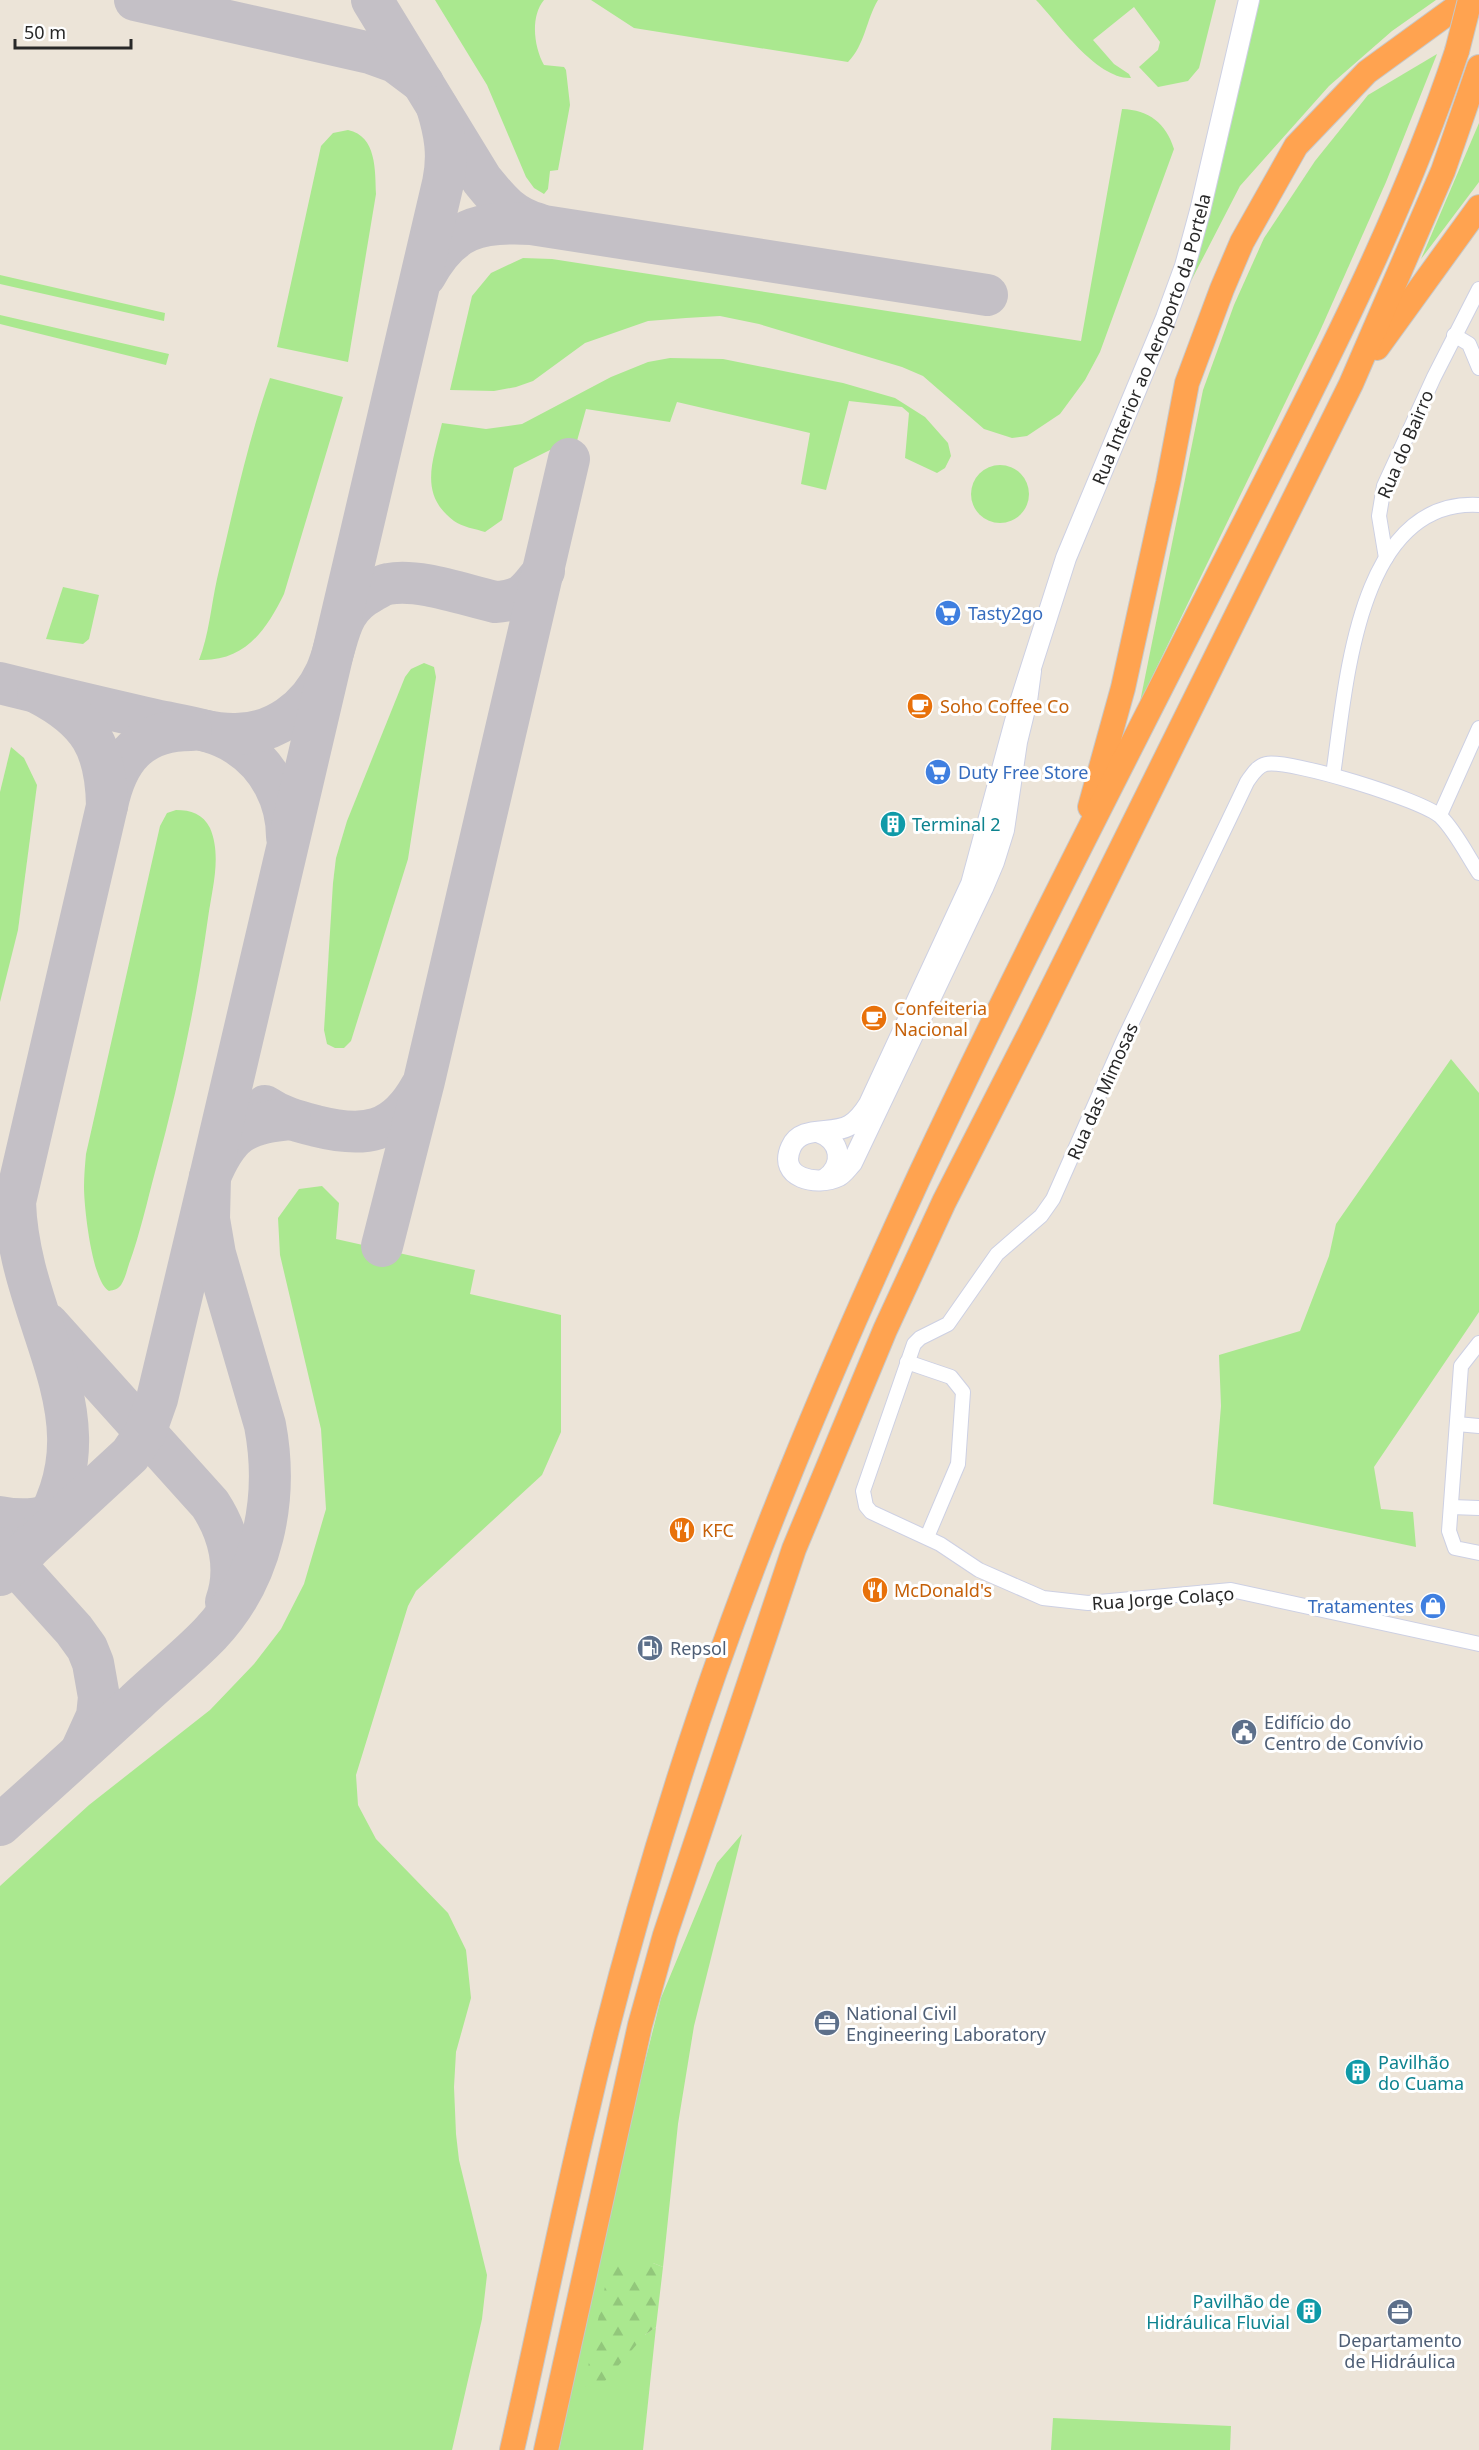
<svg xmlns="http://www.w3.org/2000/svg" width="1479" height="2450" viewBox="0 0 1479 2450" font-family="'Noto Sans',sans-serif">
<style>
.grass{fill:#aae88f}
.forest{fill:url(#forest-firs)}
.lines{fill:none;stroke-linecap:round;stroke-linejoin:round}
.taxiway{stroke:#c4c0c6;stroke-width:42}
.street-casing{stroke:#cdd0e3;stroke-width:16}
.secondary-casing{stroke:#cdd0e3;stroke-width:22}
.highway-casing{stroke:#c7c7c7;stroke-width:26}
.street{stroke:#fff;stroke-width:14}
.secondary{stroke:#fff;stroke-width:20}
.highway{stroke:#ffa350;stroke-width:24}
.highway-bridge-casing{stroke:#c7c7c7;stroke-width:26;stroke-linecap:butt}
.highway-bridge{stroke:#ffa350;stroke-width:24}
.labels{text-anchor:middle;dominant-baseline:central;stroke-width:6;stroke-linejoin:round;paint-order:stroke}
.street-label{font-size:18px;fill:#282828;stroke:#fff}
.shop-label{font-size:18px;fill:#366cbe;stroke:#fff;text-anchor:start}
.food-label{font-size:18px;fill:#c56008;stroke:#fff;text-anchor:start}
.culture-label{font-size:18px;fill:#0d838f;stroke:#fff;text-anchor:start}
.service-label{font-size:18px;fill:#4e5e75;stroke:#fff;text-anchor:start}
</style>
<defs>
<pattern id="forest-firs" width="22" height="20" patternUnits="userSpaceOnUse" patternTransform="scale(1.5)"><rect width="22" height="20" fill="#aae88f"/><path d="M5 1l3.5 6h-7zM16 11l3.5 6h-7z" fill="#92c77b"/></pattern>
</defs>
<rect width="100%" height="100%" fill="#ece4d8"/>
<g class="grass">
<path d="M435 0H544C530 17 534 47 544 65L564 67 566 70 570 105 558 170 550 171 548 189 544 194 534 188 526 177 487 85Z"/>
<path d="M591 0H878C866 20 865 45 848 62L634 28Z"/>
<path d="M1036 0H1216L1199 68 1188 81 1158 87 1139 67 1158 50 1160 42 1134 7 1093 40 1114 64 1129 74 1131 78C1096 79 1059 24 1036 0Z"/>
<polygon points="1259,0 1436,0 1392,31 1329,86 1240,186 1191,281"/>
<polygon points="1437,54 1386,182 1320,331 1140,702 1203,390 1234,305 1264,238 1315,161 1368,95"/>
<path d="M1122 109C1149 110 1166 123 1174 149L1100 352 1085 380 1060 414 1027 436 1012 438 984 429 923 376 902 367 759 324 720 316 686 318 648 321 585 343 533 381 516 387 494 391 450 390 472 296 491 273 523 258 552 259 1081 341Z"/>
<polygon points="1479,123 1479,182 1421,259"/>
<path d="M348 130C377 136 375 171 376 194L348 362 277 347 321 146 333 133Z"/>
<polygon points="0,275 165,313 164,321 0,284"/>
<polygon points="0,315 169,354 166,365 0,324"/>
<path d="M670 358 723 359 843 383 895 398 925 417 948 443 951 456 945 468 937 473 905 458 909 413 902 407 849 401 826 490 801 484 810 433 677 402 670 422 586 409 573 455 550 450 514 468 502 520 485 532C476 529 462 527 454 521 418 494 433 461 442 423L486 429 522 424 611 377 648 362Z"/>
<path d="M270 378 343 397 284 594C266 631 244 662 199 660 209 635 211 606 217 579 233 511 247 444 270 378Z"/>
<circle cx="1000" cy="494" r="29"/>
<polygon points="63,587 99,595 89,639 83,644 46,639"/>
<polygon points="424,663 434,667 436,677 408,859 351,1041 344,1048 335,1048 327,1044 324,1030 333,883 336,858 347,821 405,677 411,669"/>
<polygon points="11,747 24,758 37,785 18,930 0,1002 0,792"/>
<path d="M176 810C191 810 203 814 210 828 222 856 212 889 208 918 196 1004 178 1088 155 1172 147 1202 140 1234 129 1264 127 1270 125 1279 121 1285 118 1289 114 1290 109 1291 92 1282 84 1207 84 1187 84 1176 85 1165 86 1154L160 826 167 813Z"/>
<polygon points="1451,1059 1479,1093 1479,1312 1374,1467 1381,1509 1413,1512 1416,1547 1213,1504 1221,1406 1219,1355 1300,1331 1329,1256 1336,1224"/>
<polygon points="322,1186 339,1203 336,1239 475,1270 470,1294 561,1315 561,1432 542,1475 416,1591 408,1606 356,1775 358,1805 376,1839 448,1913 466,1950 471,1998 456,2052 454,2087 456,2134 459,2160 487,2275 482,2319 452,2450 0,2450 0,1886 89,1805 210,1710 254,1664 281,1629 304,1584 326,1509 321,1429 280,1255 278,1218 299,1189"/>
<polygon points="742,1834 694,2026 678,2124 663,2267 653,2263 645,2335 656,2327 643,2450 559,2450 609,2205 661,1998 717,1863"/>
<polygon points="1053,2418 1231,2426 1230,2450 1051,2450"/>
</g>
<polygon class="forest" points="610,2263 653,2263 663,2267 656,2327 645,2335 598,2389 584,2386"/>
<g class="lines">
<g class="taxiway">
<polyline points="135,0 370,53 395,62 423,83"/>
<path d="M372 0 482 180C500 202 511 216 538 224"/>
<path d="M425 276C451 228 479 221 531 224L987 295"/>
<path d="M0 683C52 696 104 708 155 720 182 726 214 729 238 745 269 765 287 800 287 837"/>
<path d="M201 730C211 732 222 734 233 734 274 735 309 709 326 672 340 641 336 610 371 592 376 589 382 585 388 584 419 578 464 595 495 602 526 600 527 591 544 571"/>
<path d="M107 806C117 758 140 730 191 730"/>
<path d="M265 1106C281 1117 297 1121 316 1126 364 1138 395 1134 421 1087"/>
<polyline points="382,1246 424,1081 569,459"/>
<path d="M48 1324 210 1504C229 1533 238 1568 226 1602"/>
<path d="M0 1517C25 1522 46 1519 69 1508"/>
<polyline points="0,1548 74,1630 87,1648 93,1663 99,1697 97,1716 82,1749"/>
<path d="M26 1552C125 1428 19 1333 15 1202L107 806C106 748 90 720 38 693"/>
<path d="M0 1575 130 1455 145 1433 157 1399 210 1177C228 1134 243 1123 290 1119"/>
<path d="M0 1825C46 1784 91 1743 136 1702 160 1679 187 1658 210 1634 263 1578 279 1499 265 1425L215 1254 209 1219 210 1177 443 183C449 155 445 133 437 107"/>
</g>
<defs>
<g id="street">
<polyline points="1454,335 1469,344 1479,368"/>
<polyline points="1386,558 1379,516 1384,486 1434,377 1479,289"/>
<path d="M1333 775C1346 688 1356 498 1479 505"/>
<polyline points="1440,815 1479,728"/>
<path d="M1479 873C1467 855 1456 832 1441 817 1423 800 1290 759 1266 764 1257 766 1252 775 1247 782L1123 1041 1053 1199 1041 1216 997 1254 948 1324 920 1338 914 1344 863 1491 866 1506 871 1512 940 1544 979 1570 1043 1598 1088 1603 1231 1590 1479 1644"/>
<polyline points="1479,1343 1461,1366 1449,1531 1455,1548 1479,1553"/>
<polyline points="907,1362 951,1377 963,1392 958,1464 927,1537"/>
<polyline points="1457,1424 1479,1426"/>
<polyline points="1451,1507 1479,1508"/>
</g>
<g id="secondary">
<path id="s1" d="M1031 671 1027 701 1017 742 1004 830 994 862 983 888 852 1163C848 1167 844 1173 839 1176 817 1187 777 1178 791 1147 801 1124 832 1136 850 1125 858 1120 864 1112 869 1104L971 884 1021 699 1066 558 1166 318 1185 266 1200 211 1249 0"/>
<path d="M818 1132C841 1140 845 1165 825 1179"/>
</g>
<g id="highway">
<polyline points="1377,348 1479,207"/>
<polyline points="1090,807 1123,688 1168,483 1187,383 1222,289 1242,242 1296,146 1367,72 1466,0"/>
<path d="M512 2450C537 2340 559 2229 585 2120 612 2002 645 1884 682 1769 747 1566 830 1370 919 1177 1020 961 1130 749 1238 536 1318 378 1401 220 1457 51"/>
<polyline points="546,2450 640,2025 665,1935 794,1549 885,1330 944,1202 1033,1027 1351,384 1443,171 1479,67"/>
</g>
</defs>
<use href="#street" class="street-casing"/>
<use href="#secondary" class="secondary-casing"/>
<use href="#highway" class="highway-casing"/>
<use href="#street" class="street"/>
<use href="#secondary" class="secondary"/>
<use href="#highway" class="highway"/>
<defs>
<polyline id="highway-bridge" points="1457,51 1470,0"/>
</defs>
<use href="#highway-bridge" class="highway-bridge-casing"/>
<use href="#highway-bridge" class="highway-bridge"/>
</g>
<defs>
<symbol id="supermarket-disc" viewBox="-11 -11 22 22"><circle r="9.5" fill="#3f7fe0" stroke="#fff"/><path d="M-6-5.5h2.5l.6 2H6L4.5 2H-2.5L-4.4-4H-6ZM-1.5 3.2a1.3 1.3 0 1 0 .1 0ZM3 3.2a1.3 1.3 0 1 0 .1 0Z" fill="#fff"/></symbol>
<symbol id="cafe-disc" viewBox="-11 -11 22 22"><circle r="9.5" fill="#e8710a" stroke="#fff"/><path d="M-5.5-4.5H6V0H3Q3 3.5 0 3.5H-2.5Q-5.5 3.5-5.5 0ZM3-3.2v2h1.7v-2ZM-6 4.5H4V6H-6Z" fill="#fff"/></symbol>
<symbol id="building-disc" viewBox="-11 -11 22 22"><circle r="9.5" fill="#0f9aa8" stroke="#fff"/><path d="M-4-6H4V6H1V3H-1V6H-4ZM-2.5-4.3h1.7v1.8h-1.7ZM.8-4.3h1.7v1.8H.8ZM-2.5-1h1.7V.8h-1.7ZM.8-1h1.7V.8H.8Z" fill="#fff"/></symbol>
<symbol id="restaurant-disc" viewBox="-11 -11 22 22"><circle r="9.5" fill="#e8710a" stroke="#fff"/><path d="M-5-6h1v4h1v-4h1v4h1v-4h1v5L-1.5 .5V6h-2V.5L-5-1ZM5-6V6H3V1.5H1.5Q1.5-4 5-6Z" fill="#fff"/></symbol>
<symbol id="shop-disc" viewBox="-11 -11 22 22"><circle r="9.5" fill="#3f7fe0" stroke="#fff"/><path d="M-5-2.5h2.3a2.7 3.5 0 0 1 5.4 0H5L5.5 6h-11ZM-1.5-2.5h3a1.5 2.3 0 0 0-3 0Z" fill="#fff"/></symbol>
<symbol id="fuel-disc" viewBox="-11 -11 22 22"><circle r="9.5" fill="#5c6f8a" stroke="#fff"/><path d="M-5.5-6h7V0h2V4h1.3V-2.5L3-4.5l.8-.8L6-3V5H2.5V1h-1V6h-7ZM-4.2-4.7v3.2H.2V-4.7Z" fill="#fff"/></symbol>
<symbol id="civic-disc" viewBox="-11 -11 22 22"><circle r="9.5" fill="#5c6f8a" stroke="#fff"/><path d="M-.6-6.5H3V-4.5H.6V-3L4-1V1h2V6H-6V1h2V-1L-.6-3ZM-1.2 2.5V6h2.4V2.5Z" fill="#fff"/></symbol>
<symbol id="office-disc" viewBox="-11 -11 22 22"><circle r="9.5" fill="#5c6f8a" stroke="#fff"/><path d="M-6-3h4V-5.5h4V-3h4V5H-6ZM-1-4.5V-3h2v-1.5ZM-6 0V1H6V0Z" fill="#fff"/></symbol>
</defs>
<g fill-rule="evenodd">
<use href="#supermarket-disc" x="933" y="598" width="30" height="30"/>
<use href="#cafe-disc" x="905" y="691" width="30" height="30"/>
<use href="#supermarket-disc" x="923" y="757" width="30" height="30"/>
<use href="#building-disc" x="878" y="809" width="30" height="30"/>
<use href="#cafe-disc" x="859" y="1003" width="30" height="30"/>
<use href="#restaurant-disc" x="667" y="1515" width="30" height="30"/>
<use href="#restaurant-disc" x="860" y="1575" width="30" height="30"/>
<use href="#shop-disc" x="1418" y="1591" width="30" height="30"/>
<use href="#fuel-disc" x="635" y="1633" width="30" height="30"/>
<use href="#civic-disc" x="1229" y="1717" width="30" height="30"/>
<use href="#office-disc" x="812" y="2008" width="30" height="30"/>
<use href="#building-disc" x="1343" y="2057" width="30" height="30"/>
<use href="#building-disc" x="1294" y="2296" width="30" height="30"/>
<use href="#office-disc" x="1385" y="2297" width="30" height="30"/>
</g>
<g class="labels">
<g class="street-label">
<text stroke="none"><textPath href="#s1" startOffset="1533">Rua Interior ao Aeroporto da Portela</textPath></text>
<text transform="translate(1405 444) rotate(-67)">Rua do Bairro</text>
<text transform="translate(1102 1091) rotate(-66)">Rua das Mimosas</text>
<text transform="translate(1163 1598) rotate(-4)">Rua Jorge Colaço</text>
</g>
<g class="shop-label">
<text x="968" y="613">Tasty2go</text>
<text x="958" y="772">Duty Free Store</text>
<text x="1414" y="1606" text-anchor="end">Tratamentes</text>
</g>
<g class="food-label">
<text x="940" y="706">Soho Coffee Co</text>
<text x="894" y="1008">Confeiteria<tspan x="894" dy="21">Nacional</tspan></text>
<text x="702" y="1530">KFC</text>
<text x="894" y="1590">McDonald's</text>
</g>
<g class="culture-label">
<text x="912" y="824">Terminal 2</text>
<text x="1378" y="2062">Pavilhão<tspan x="1378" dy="21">do Cuama</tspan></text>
<text x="1290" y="2301" text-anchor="end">Pavilhão de<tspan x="1290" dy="21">Hidráulica Fluvial</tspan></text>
</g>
<g class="service-label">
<text x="670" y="1648">Repsol</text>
<text x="1264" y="1722">Edifício do<tspan x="1264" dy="21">Centro de Convívio</tspan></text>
<text x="846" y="2013">National Civil<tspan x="846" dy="21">Engineering Laboratory</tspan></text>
<text x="1400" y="2340" text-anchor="middle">Departamento<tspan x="1400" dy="21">de Hidráulica</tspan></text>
</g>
</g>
<path d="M15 39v9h116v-9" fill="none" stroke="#282828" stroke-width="3"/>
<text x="24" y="39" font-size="18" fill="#282828" stroke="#ffffff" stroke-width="4.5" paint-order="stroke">50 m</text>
</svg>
